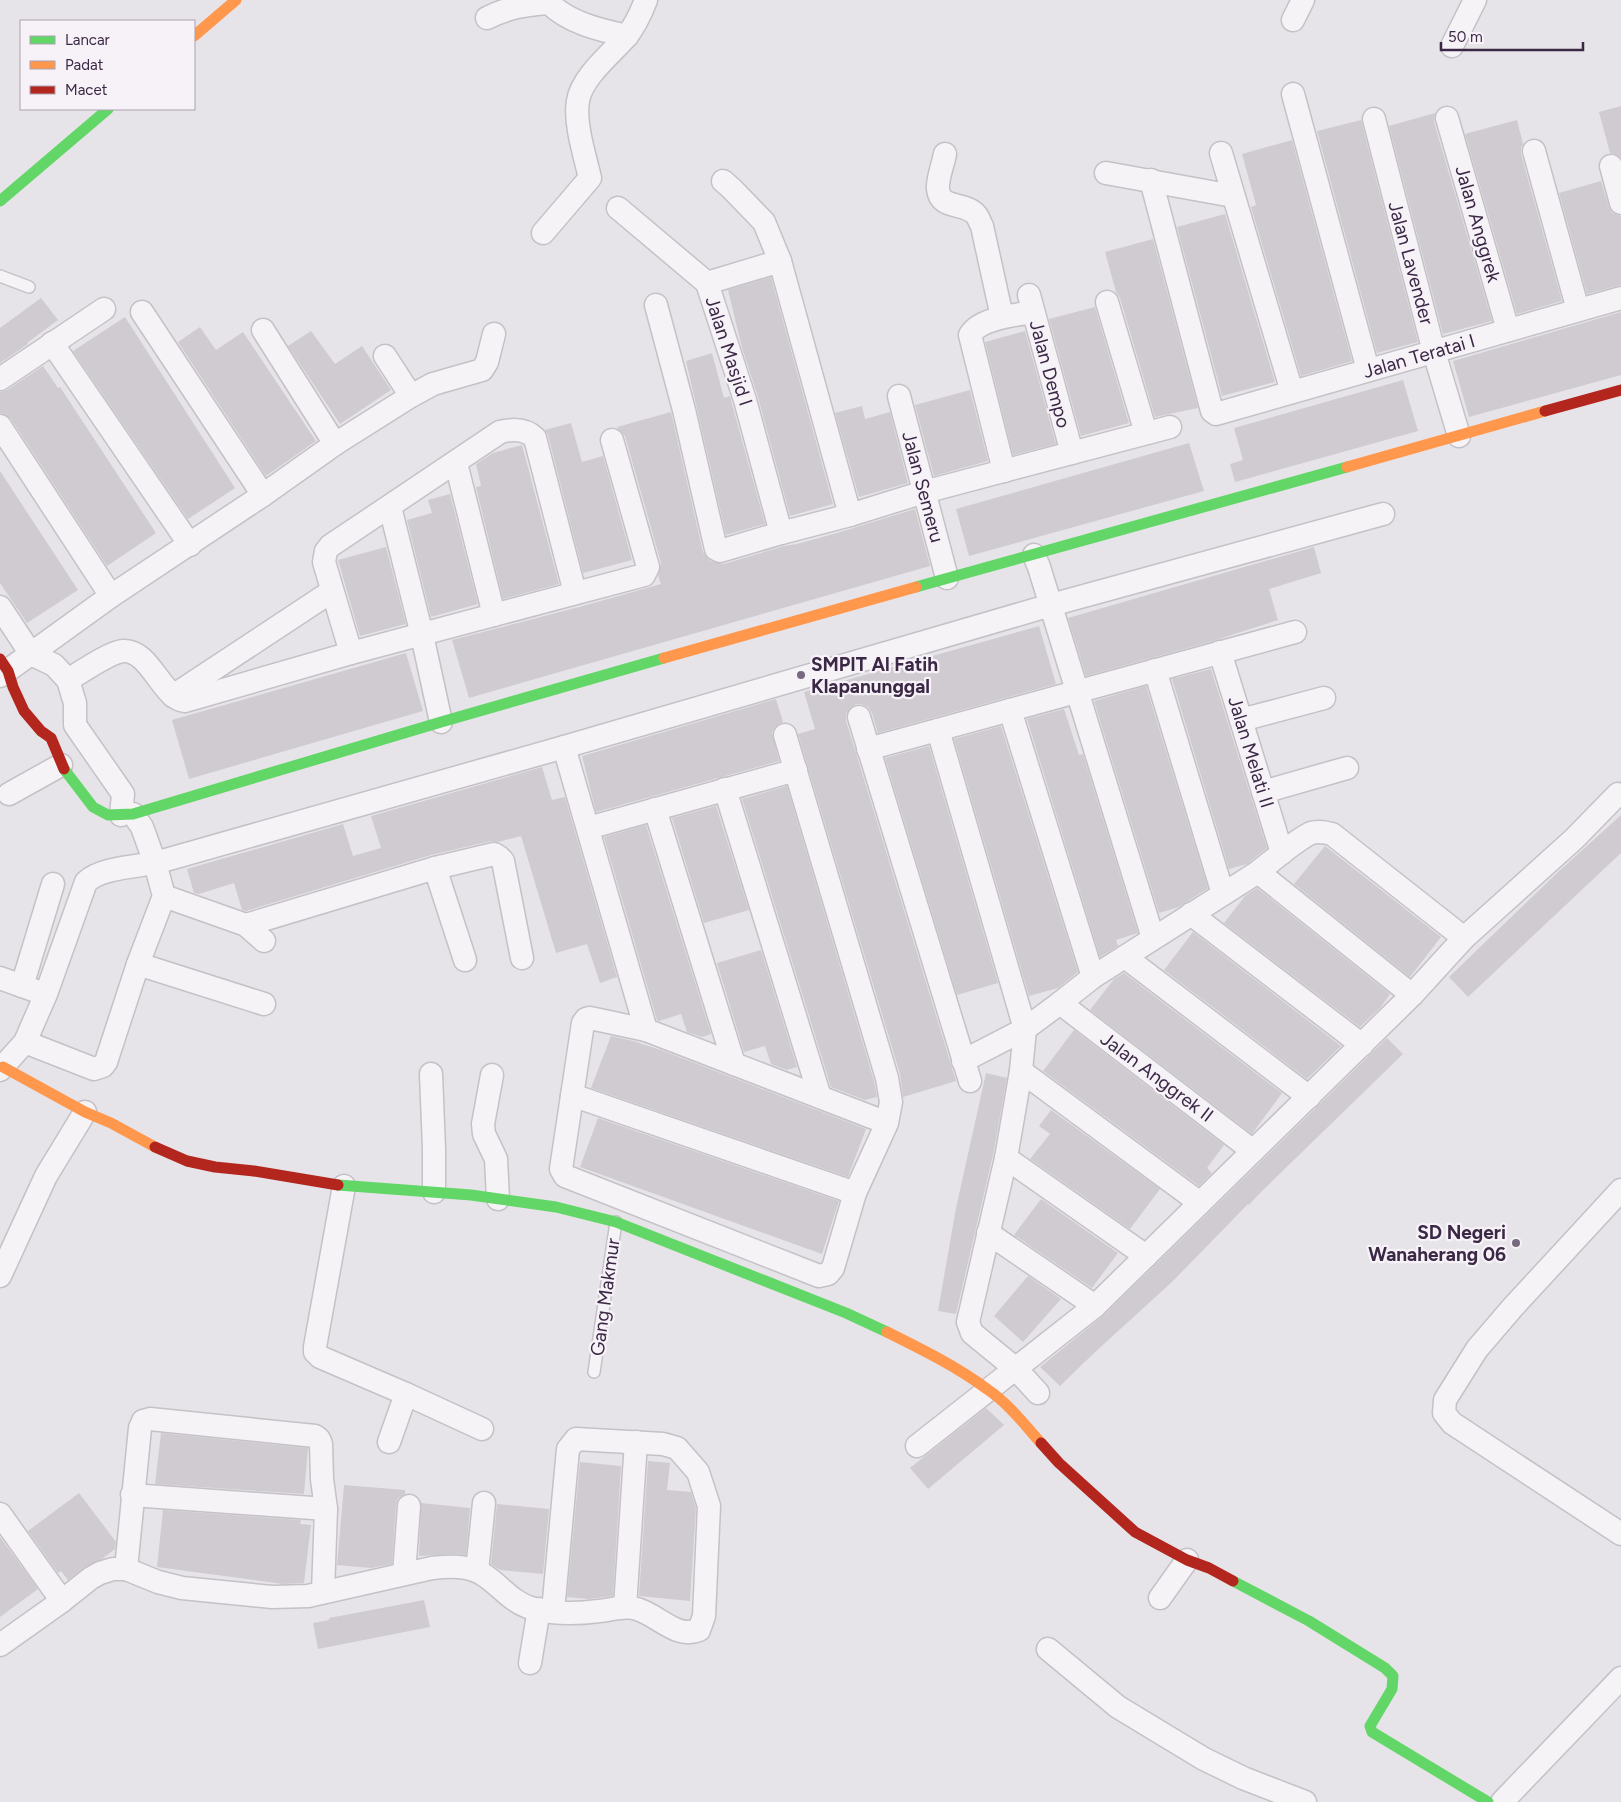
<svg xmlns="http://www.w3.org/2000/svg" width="1621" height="1802" viewBox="0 0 1621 1802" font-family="Figtree,sans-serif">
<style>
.building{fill:#cfcbd1}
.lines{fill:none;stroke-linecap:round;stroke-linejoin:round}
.lane-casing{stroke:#c4c1c7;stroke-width:14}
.street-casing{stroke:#c4c1c7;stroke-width:25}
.lane{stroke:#f5f3f6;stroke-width:11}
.street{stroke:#f5f3f6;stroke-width:22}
.fast{stroke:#63d668;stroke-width:11}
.slow{stroke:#ff974d;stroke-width:11}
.jam{stroke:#b3261e;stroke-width:11}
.poi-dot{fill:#776a7e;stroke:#f6f2f8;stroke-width:2}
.labels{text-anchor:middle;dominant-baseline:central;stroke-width:4.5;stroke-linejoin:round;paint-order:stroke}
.street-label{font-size:19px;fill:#3b2845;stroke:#f6f2f8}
.poi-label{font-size:19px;font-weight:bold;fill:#3b2845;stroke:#f6f2f8;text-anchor:start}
</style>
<rect width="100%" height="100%" fill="#e7e4e9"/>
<g class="building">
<polygon points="1621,106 1621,158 1615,154 1610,153 1599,112"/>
<polygon points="1435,113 1434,122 1492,321 1443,334 1389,126"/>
<polygon points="1361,120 1418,342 1377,353 1317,131"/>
<polygon points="1517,120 1523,144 1521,148 1521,154 1562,301 1517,314 1465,134"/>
<polygon points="1292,140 1352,361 1301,376 1251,207 1256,205 1242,154"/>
<polygon points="1601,181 1609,207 1612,213 1621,216 1621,285 1587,294 1559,193"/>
<polygon points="1225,214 1275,382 1222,396 1177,227"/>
<polygon points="1153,239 1198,408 1155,417 1120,298 1116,292 1105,252"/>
<polygon points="771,277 833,504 790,516 758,397 742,348 728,290"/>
<polygon points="41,298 58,320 27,343 28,344 0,363 0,328"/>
<polygon points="1095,307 1129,423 1081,436 1049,319"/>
<polygon points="1621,312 1621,375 1469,417 1453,361"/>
<polygon points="125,317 235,488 188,519 73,351"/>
<polygon points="200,327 216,350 243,332 316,441 266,476 178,342"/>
<polygon points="311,331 335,364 362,346 391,390 340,424 288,346"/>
<polygon points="1025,331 1056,444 1013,455 985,342"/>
<polygon points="712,353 724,398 730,396 732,404 765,524 726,535 686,361"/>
<polygon points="43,366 58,388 60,387 156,533 107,566 11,419 6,415 0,413 0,392 7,390"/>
<polygon points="1403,380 1418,431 1235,482 1230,464 1243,460 1234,428"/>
<polygon points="970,390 988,461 934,476 915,405"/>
<polygon points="862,406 865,419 890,412 908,483 859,497 835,413"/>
<polygon points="671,412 703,552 710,561 724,564 784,546 797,544 837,533 915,509 930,566 469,698 452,640 579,607 661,584 658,576 661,563 625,436 617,427"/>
<polygon points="571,423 582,462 603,456 632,560 583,573 548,435 545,430"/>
<polygon points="1189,443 1204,491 969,556 956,509"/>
<polygon points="522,445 559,584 503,599 476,487 481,486 476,464 493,453"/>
<polygon points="0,471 78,590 27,623 0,583"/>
<polygon points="450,494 478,604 431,617 407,520 432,513 428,500"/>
<polygon points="386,547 406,624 360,636 338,560"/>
<polygon points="1314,547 1321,573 1269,589 1278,620 1213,641 1086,676 1068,618"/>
<polygon points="1039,626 1056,684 878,733 872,713 868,707 861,704 856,704 850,708 846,714 846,721 856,753 956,1081 903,1097 900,1074 798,734 815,729 804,692"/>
<polygon points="406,653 423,711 189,779 172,720"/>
<polygon points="1211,669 1267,848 1247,864 1229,869 1172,679"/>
<polygon points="1146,686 1208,888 1179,907 1159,913 1094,701"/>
<polygon points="776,699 783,722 776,726 772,732 779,761 596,812 582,756"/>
<polygon points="1064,709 1079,755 1083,754 1138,933 1116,940 1118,946 1100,957 1027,719"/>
<polygon points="1001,726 1078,972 1058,988 1029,996 954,739"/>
<polygon points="929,746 998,983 957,995 885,758"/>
<polygon points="542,767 552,800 565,797 617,977 600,983 587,944 556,953 521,836 498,842 491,841 431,855 246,911 242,910 234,883 199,894 194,893 187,869 343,824 353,856 381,848 371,816"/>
<polygon points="787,786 874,1081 877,1097 865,1100 831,1087 742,799"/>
<polygon points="716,806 749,910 704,923 672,818"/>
<polygon points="1621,815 1621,853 1468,997 1449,977 1557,873"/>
<polygon points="646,825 711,1034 702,1037 687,1032 681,1014 659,1021 657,1020 604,837"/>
<polygon points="1325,846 1441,937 1410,977 1294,884"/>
<polygon points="1257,888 1390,994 1381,1007 1360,1027 1224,923 1245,896"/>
<polygon points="1193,932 1341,1046 1307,1079 1164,970"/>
<polygon points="761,950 797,1067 787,1070 771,1064 765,1046 744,1052 717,963"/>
<polygon points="1124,973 1282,1093 1252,1134 1090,1010 1114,979"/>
<polygon points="1074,1030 1224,1145 1207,1168 1212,1173 1199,1186 1043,1071"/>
<polygon points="611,1036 633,1041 661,1050 866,1129 848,1177 591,1088"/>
<polygon points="1387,1038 1403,1054 1258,1195 1249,1205 1248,1204 1173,1281 1093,1354 1060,1386 1040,1367 1104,1315"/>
<polygon points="986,1073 1007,1078 993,1155 956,1314 938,1311 956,1208"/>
<polygon points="1051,1110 1160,1189 1130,1229 1030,1159 1050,1134 1039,1126"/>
<polygon points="598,1118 839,1201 822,1254 580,1167"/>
<polygon points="1041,1199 1118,1253 1092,1288 1014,1235"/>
<polygon points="1028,1276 1061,1299 1023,1342 994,1316"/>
<polygon points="986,1408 1004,1425 928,1489 910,1468"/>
<polygon points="161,1433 308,1448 304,1494 155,1484"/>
<polygon points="648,1461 670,1463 667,1490 691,1492 696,1508 690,1601 639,1596"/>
<polygon points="580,1462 621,1466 613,1596 588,1599 567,1597"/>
<polygon points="344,1485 405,1490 405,1494 398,1498 396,1505 392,1564 371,1568 337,1565"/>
<polygon points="79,1493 116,1542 115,1549 102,1559 85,1567 68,1580 61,1571 58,1573 28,1531"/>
<polygon points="421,1503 470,1508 466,1555 452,1554 419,1556"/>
<polygon points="497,1504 549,1509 543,1574 500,1570 491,1564"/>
<polygon points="163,1510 301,1520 300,1524 311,1525 304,1583 283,1584 157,1567"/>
<polygon points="0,1537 38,1589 0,1617"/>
<polygon points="424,1600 430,1627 318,1649 313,1623 329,1620 329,1618"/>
</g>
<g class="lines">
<defs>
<g id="lane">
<polyline points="0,276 29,287"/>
<polyline points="594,1372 616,1222"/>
</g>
<g id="street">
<path d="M487 18C509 7 525 5 549 3 569 23 600 30 627 36"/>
<polyline points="1293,20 1303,0"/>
<polyline points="1452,46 1475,0"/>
<polyline points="1293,94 1368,370"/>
<polyline points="1447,118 1508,330"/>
<polyline points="1374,119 1434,352 1459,436"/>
<polyline points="1534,151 1578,310"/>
<polyline points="1221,153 1292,392"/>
<path d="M945 154C943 165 937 179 938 189 940 211 967 201 977 216 979 219 980 223 982 226L1002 317"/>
<polyline points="1611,166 1621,203"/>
<polyline points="1106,173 1233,196"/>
<polyline points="1151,180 1212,411 1216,414 1621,298"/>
<polyline points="723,181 732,189 764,222 780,261"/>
<polyline points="618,208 707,283 745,400 781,533"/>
<path d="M543 233 590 178C585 156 574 123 578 101 581 78 611 54 626 37 635 26 641 13 646 0"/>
<polyline points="707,283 780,261 850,515"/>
<polyline points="1029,295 1072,453"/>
<polyline points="1107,302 1146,433"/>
<polyline points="656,305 684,410 716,549 720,551 781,533 850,515 924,492 1170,427"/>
<polyline points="142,312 263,495"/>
<polyline points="263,330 335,444"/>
<polyline points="52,343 190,545"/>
<polyline points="385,356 411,396"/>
<polyline points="0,379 104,309"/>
<polyline points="899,396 947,578"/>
<polyline points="0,426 111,596"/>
<polyline points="456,463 494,615"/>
<path d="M1004 471 970 335C980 318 1016 315 1033 312"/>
<polyline points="390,507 422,635 441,722"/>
<polyline points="1034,555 1039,567 1153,938"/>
<polyline points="0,607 31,654 54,665 68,680 75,703 75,725 123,794 121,815"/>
<polyline points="1220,652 1282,853"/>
<path d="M351 653 324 562 326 551 330 546 500 432C512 429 526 429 535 438L575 593"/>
<polyline points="1155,670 1223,894"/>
<polyline points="0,676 111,596 263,495 335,444 411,396 433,384 482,370 487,362 494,334"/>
<path d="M68 680C80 673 110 652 123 651 150 649 162 699 185 701L351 653 644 575 648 567 612 440"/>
<polyline points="173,696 332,591"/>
<polyline points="1010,710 1093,977"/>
<polyline points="859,717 970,1081"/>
<polyline points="1241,720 1324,698"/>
<polyline points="938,730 1025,1029 1021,1071 1006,1158 968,1322 972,1333 1016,1369 1038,1393"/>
<polyline points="785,735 887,1078 891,1102 887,1123 855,1193 833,1268 828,1274 819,1276 565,1176 561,1169 583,1023 586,1019 590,1018 646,1030 887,1123"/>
<polyline points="564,747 646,1030"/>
<polyline points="868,749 1295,632"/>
<polyline points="725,789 820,1097"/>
<polyline points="1263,792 1347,768"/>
<polyline points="9,794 61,765"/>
<polyline points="655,809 734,1064"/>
<polyline points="588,828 796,770"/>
<polyline points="435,868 465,960"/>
<polyline points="1258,872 1412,995"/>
<polyline points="164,896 246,925 264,941"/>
<polyline points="1191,914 1362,1045"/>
<polyline points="246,925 435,868 494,854 499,857 503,861 522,958"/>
<polyline points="1125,957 1309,1097"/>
<polyline points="138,964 264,1004"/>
<polyline points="0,978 36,991"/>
<polyline points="22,986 53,884"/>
<polyline points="1060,1003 1253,1151"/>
<polyline points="25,1042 94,1069 103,1066 106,1062 138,964 164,896 155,863 142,827 133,814"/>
<path d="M963 1061 1025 1029 1060 1003 1093 977 1258 872C1272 861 1296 840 1311 833 1318 831 1325 832 1332 834L1464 938"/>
<path d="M0 1070 25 1042 46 994 86 882C101 868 134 867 155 863L564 747 1051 605 1383 514"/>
<polyline points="1021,1071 1200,1203"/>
<polyline points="431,1074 434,1149 434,1192"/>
<polyline points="492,1075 483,1124 484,1134 496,1159 498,1199"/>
<polyline points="572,1095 855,1193"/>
<polyline points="1006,1158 1146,1256"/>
<polyline points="344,1186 315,1347 315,1352 320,1357 406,1394 482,1429"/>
<polyline points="1621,1190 1513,1307 1477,1349 1445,1400 1444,1413 1452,1423 1621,1534"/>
<polyline points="988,1233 1095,1306"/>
<polyline points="0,1276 46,1176 85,1112"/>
<polyline points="389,1442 406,1394"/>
<polyline points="917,1446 1095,1306 1412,995 1464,938 1574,839 1618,794"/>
<polyline points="132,1495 326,1509"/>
<polyline points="0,1514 62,1601"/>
<polyline points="126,1569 140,1428 143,1421 150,1419 315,1436 319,1439 321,1444 322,1479 326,1509 323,1592"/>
<polyline points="477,1571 484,1503"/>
<polyline points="404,1574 409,1506"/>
<polyline points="1160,1598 1187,1560"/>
<polyline points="625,1607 636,1442"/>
<path d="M0 1645 62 1601 91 1578 100 1573 113 1569H126L158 1582 182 1588 272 1597 308 1596 432 1568C450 1566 469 1565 484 1575 501 1586 511 1602 531 1608 552 1614 577 1614 599 1611 610 1610 622 1606 633 1608 656 1612 675 1640 699 1630L704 1616 709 1506 698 1472 677 1448 663 1444 576 1439 568 1449 553 1611"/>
<polyline points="1048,1649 1118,1707 1204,1759 1243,1778 1305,1802"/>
<polyline points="530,1663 539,1609"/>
<polyline points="1502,1802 1621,1678"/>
</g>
</defs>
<use href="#lane" class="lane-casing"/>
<use href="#street" class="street-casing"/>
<use href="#lane" class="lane"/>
<use href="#street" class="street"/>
<g class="fast">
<polyline points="0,201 108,109"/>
<polyline points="916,587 1347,467"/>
<polyline points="64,769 93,807 108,815 133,814 441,722 664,658"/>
<polyline points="338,1185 471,1195 556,1207 616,1222 846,1313 887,1332"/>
<polyline points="1233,1581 1309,1621 1385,1668 1393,1676 1392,1689 1370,1726 1372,1732 1488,1802"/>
</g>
<g class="slow">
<polyline points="194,36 236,0"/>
<polyline points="1347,467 1545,411"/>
<polyline points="664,658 916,587"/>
<polyline points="3,1067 85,1112 111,1123 155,1147"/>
<path d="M887 1332C921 1349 956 1366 987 1389 1008 1403 1024 1424 1041 1443"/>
</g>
<g class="jam">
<polyline points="1545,411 1621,390"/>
<polyline points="0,659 8,671 13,687 24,711 41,731 51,738 64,769"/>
<polyline points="155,1147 187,1161 215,1167 254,1171 338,1185"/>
<polyline points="1041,1443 1059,1463 1135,1532 1187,1560 1209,1568 1233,1581"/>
</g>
</g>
<g class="poi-dot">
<circle cx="801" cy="675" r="5"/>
<circle cx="1516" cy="1243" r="5"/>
</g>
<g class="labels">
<g class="street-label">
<text transform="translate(1478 224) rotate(74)">Jalan Anggrek</text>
<text transform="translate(1411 263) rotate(75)">Jalan Lavender</text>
<text transform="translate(729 351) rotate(72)">Jalan Masjid I</text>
<text transform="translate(1419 356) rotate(-16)">Jalan Teratai I</text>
<text transform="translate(1050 374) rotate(75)">Jalan Dempo</text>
<text transform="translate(923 487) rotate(75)">Jalan Semeru</text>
<text transform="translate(1251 752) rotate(73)">Jalan Melati II</text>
<text transform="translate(1157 1077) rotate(37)">Jalan Anggrek II</text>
<text transform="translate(605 1297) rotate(-82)">Gang Makmur</text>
</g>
<g class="poi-label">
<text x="811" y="664">SMPIT Al Fatih<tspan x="811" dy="22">Klapanunggal</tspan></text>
<text x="1506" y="1232" text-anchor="end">SD Negeri<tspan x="1506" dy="22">Wanaherang 06</tspan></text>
</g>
</g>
<rect x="20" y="20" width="175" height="90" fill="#f6f2f8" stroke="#aba1b0"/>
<rect x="30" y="36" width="25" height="8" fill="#63d668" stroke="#aba1b0"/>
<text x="65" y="45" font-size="15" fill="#3b2845">Lancar</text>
<rect x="30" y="61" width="25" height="8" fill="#ff974d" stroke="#aba1b0"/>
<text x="65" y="70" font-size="15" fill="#3b2845">Padat</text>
<rect x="30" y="86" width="25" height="8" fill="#b3261e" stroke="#aba1b0"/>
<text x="65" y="95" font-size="15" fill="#3b2845">Macet</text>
<path d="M1441 42v8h142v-8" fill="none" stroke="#3b2845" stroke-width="2.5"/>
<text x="1448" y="42" font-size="15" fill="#3b2845" stroke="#f6f2f8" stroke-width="4" paint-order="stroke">50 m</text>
</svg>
